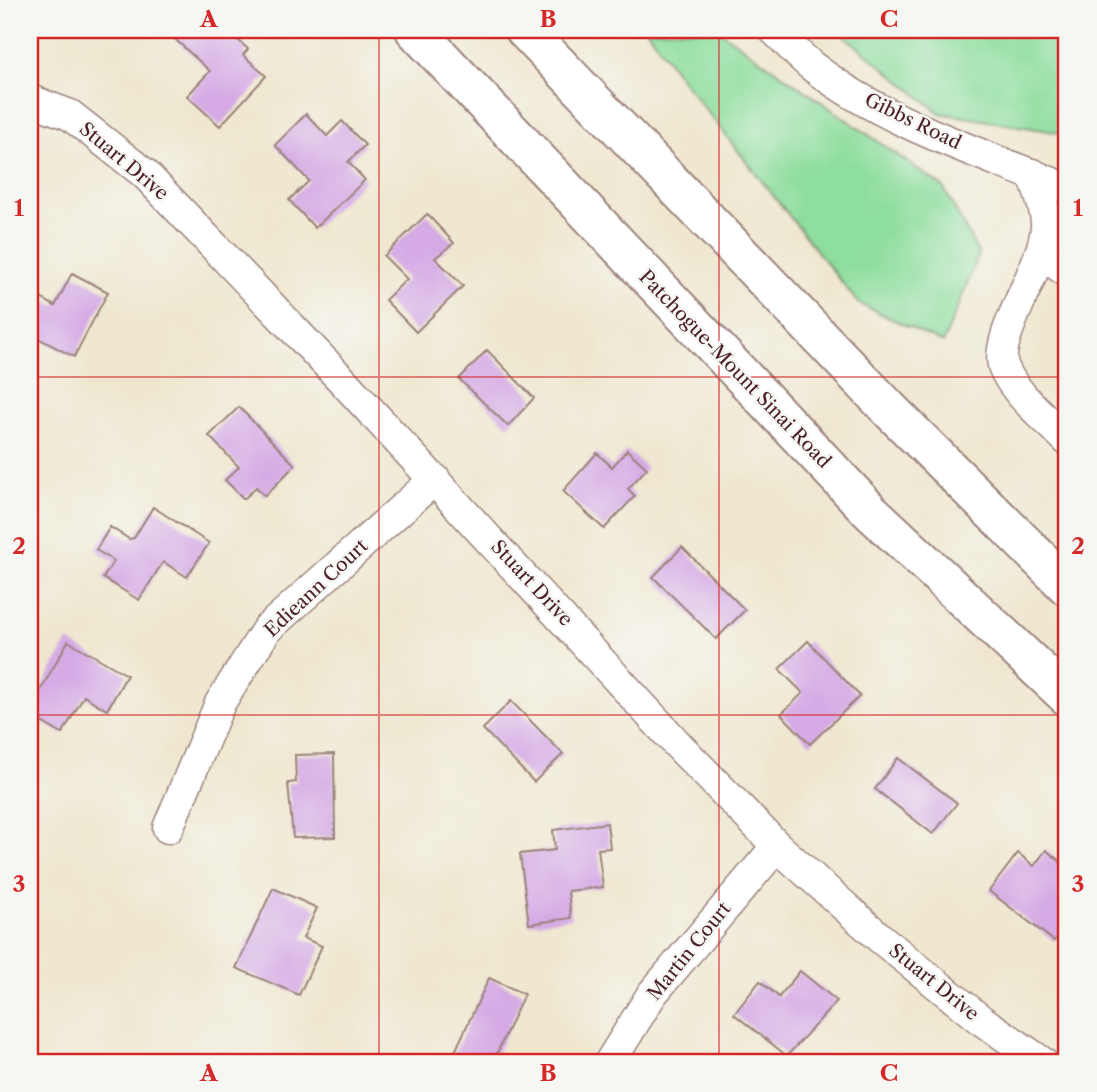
<svg xmlns="http://www.w3.org/2000/svg" width="1097" height="1092" viewBox="0 0 1097 1092" font-family="'Libre Caslon Text',serif">
<style>
.green{fill:#8ede9e;stroke:#6c7e64;stroke-width:2}
.building{fill:#d5aae5}
.lines{fill:none;stroke-linecap:round;stroke-linejoin:round}
.minor-casing{stroke:#9c837d;stroke-width:33}
.highway-casing{stroke:#9c837d;stroke-width:42}
.minor{stroke:#fff;stroke-width:30}
.highway{stroke:#fff;stroke-width:38}
.grid{fill:none;stroke:#d62828;stroke-width:2;stroke-opacity:0.55}
.labels{text-anchor:middle;dominant-baseline:central;stroke-width:5;stroke-linejoin:round;paint-order:stroke}
.street-label{font-size:19px;fill:#4a1f2b;stroke:#f6f6f2}
.neatline{fill:none;stroke:#d62828;stroke-width:2.5}
.grid-label{font-size:23px;text-anchor:middle;font-weight:bold;fill:#d62828}
</style>
<rect width="100%" height="100%" fill="#f6f6f2"/>
<filter id="ink" filterUnits="userSpaceOnUse"><feTurbulence type="fractalNoise" baseFrequency=".0143" numOctaves="2"/><feDisplacementMap in="SourceGraphic" scale="14" xChannelSelector="R" yChannelSelector="G"/><feConvolveMatrix kernelMatrix="1 2 1 2 8 2 1 2 1" color-interpolation-filters="sRGB"/></filter>
<filter id="wash" filterUnits="userSpaceOnUse"><feTurbulence type="fractalNoise" baseFrequency=".00686" numOctaves="4" result="noise"/><feDisplacementMap in="SourceGraphic" scale="28" xChannelSelector="R" yChannelSelector="G"/><feGaussianBlur stdDeviation="1.57" result="paint"/><feColorMatrix in="noise" values="0 0 0 0 0 0 0 0 0 0 0 0 0 0 0 0 0 1.4 0 .05"/><feComposite in="paint" operator="in"/></filter>
<g filter="url(#wash)">
<rect width="100%" height="100%" fill="#efe7cf"/>
<g class="green">
<polygon points="647,30 718,30 943,187 979,254 943,343 858,303 679,76"/>
<polygon points="837,30 1067,30 1067,131 1061,133 940,113"/>
</g>
<g id="blocks">
<g class="building">
<polygon points="165,30 227,30 248,49 243,55 266,76 220,126 187,96 210,71"/>
<polygon points="306,114 327,136 342,121 365,145 348,162 365,180 315,228 289,200 309,181 275,145"/>
<polygon points="427,214 454,243 435,258 463,286 416,332 385,300 407,279 384,256"/>
<polygon points="72,273 108,292 74,357 30,334 30,292 55,306"/>
<polygon points="487,350 534,398 508,426 459,379"/>
<polygon points="239,407 295,465 265,496 256,487 244,499 225,480 239,467 209,436"/>
<polygon points="627,450 647,468 628,489 635,496 604,529 563,491 597,453 612,467"/>
<polygon points="153,507 209,543 187,577 163,562 139,600 103,578 114,561 96,550 110,527 129,539 134,538"/>
<polygon points="682,547 745,610 716,639 653,577"/>
<polygon points="68,641 127,675 107,710 84,696 62,734 30,715 30,709"/>
<polygon points="808,641 860,696 810,744 781,714 803,693 779,669"/>
<polygon points="511,701 563,754 534,782 483,729"/>
<polygon points="334,754 335,837 293,838 288,783 296,782 295,755"/>
<polygon points="898,758 957,803 933,834 875,789"/>
<polygon points="607,823 610,848 598,849 603,887 568,891 571,918 529,924 520,854 555,850 553,830"/>
<polygon points="1046,850 1067,867 1067,924 1054,941 989,891 1018,853 1034,866"/>
<polygon points="273,888 317,908 303,938 322,946 299,995 236,968"/>
<polygon points="800,971 837,1001 787,1056 734,1014 760,981 779,997"/>
<polygon points="489,978 524,994 493,1062 467,1062 453,1056"/>
</g>
</g>
</g>
<g filter="url(#ink)">
<use href="#blocks" fill-opacity="0" stroke="#9c837d" stroke-width="2"/>
<g class="lines">
<defs>
<g id="minor">
<path d="M774 30C787 42 799 56 813 67 887 124 982 153 1067 189"/>
<polyline points="30,100 70,115 145,174 342,380 680,747 777,846 880,938 981,1020 1042,1062"/>
<path d="M1033 174C1037 189 1045 206 1046 221 1049 261 991 338 1004 368 1016 396 1046 418 1067 440"/>
<polyline points="1041,254 1067,272"/>
<polyline points="168,828 220,703 267,629 435,479"/>
<polyline points="610,1062 652,994 777,846"/>
</g>
<g id="highway">
<polyline points="415,30 870,511 1067,696"/>
<polyline points="525,30 890,410 1067,586"/>
</g>
</defs>
<use href="#minor" class="minor-casing"/>
<use href="#highway" class="highway-casing"/>
<use href="#minor" class="minor"/>
<use href="#highway" class="highway"/>
</g>
</g>
<path class="grid" d="M379 30V1062M719 30V1062M30 377H1067M30 715H1067"/>
<g class="labels">
<g class="street-label">
<text transform="translate(913 121) rotate(26)">Gibbs Road</text>
<text transform="translate(124 161) rotate(40)">Stuart Drive</text>
<text transform="translate(735 369) rotate(46)">Patchogue-Mount Sinai Road</text>
<text transform="translate(532 583) rotate(47)">Stuart Drive</text>
<text transform="translate(316 588) rotate(-43)">Edieann Court</text>
<text transform="translate(689 951) rotate(-51)">Martin Court</text>
<text transform="translate(934 982) rotate(39)">Stuart Drive</text>
</g>
</g>
<rect width="1097" height="1092" fill="none" stroke="#f6f6f2" stroke-width="77"/>
<rect x="38" y="38" width="1020" height="1016" class="neatline"/>
<g class="grid-label">
<text x="209" y="27">A</text>
<text x="548" y="27">B</text>
<text x="889" y="27">C</text>
<text x="19" y="216">1</text>
<text x="1078" y="216">1</text>
<text x="19" y="554">2</text>
<text x="1078" y="554">2</text>
<text x="19" y="892">3</text>
<text x="1078" y="892">3</text>
<text x="209" y="1081">A</text>
<text x="548" y="1081">B</text>
<text x="889" y="1081">C</text>
</g>
</svg>
